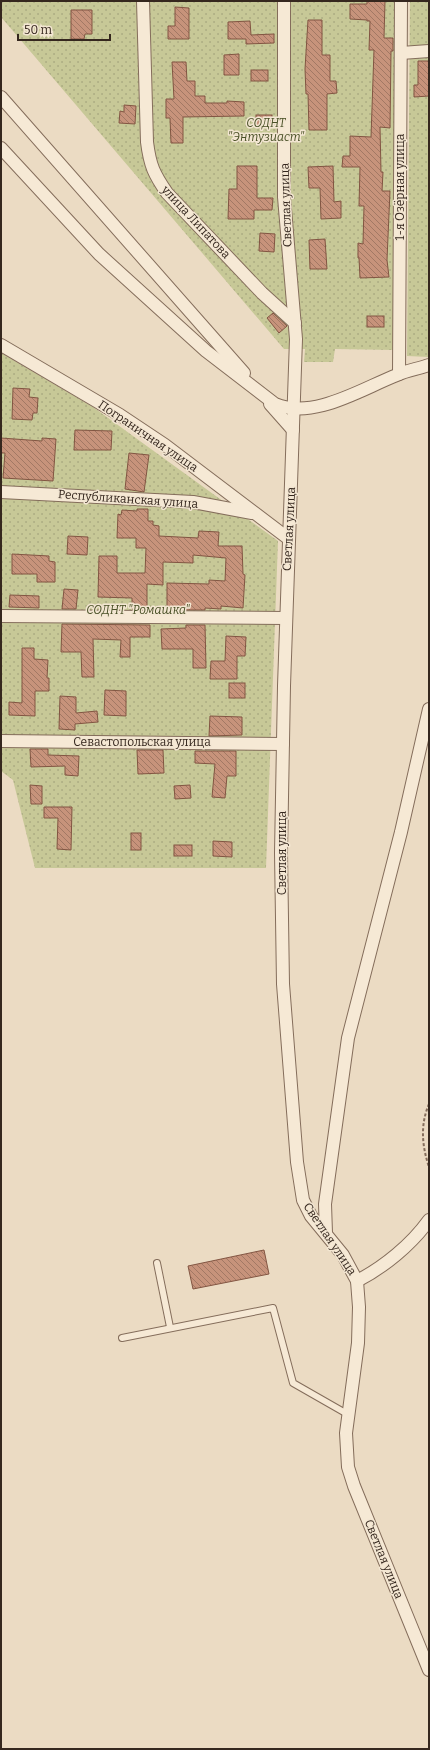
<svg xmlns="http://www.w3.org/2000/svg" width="430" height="1750" viewBox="0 0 430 1750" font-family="Bitter,serif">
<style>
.grass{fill:url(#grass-dots)}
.building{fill:url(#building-back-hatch);stroke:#825542}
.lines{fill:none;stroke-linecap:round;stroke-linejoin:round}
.service-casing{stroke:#846d5b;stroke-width:8}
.minor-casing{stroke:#846d5b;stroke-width:14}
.path{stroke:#846d5b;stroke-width:2;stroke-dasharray:3 2;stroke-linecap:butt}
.service{stroke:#f6e9d5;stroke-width:6}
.minor{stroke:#f6e9d5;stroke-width:12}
.labels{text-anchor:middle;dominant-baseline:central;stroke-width:3;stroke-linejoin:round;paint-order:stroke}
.park-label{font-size:12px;font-style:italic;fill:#495026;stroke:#f3e6d2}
.street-label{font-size:12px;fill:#35271e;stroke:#f3e6d2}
</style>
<defs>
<pattern id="grass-dots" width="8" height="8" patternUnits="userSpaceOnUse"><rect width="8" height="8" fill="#c7c897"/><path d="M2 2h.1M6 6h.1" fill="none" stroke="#acac82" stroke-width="1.8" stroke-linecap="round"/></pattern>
<pattern id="building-back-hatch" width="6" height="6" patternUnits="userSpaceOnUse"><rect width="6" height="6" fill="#c7937b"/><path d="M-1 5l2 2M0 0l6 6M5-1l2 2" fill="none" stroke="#a27864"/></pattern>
</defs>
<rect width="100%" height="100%" fill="#ebdbc3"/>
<g class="grass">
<polygon points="1,1 395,1 394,350 335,349 333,362 304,362 305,349 284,349 1,17"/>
<polygon points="410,1 429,1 429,357 407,356"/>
<polygon points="1,353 93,407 278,541 266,868 35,868 13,780 1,771"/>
</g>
<g class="building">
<polygon points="367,1 385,1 384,38 393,38 393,51 391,51 390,128 380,127 381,172 383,172 382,191 390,191 387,260 389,277 360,278 359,258 358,258 358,243 363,244 364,206 359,206 360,167 342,167 343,156 350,156 350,136 371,137 374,50 369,50 370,21 367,21 367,20 350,19 350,4 367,4"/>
<polygon points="175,7 189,8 189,39 168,39 168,26 175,26"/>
<polygon points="71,10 92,10 92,34 85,34 84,39 71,39"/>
<polygon points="308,20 322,20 322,55 330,55 330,81 336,81 337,93 327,94 327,130 309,130 308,94 306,94 305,69"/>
<polygon points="250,21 251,35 274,34 274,43 246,44 246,39 228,39 228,22"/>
<polygon points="239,54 239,75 224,75 224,55"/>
<polygon points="418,61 429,61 429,96 414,97 414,85 418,85"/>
<polygon points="172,62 186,62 187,81 195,81 195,96 205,96 205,103 227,103 227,101 244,102 244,116 183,117 183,143 171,143 170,118 166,118 166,99 174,99"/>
<rect x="251" y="70" width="17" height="11"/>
<polygon points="124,105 136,106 135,124 119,123 120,111 124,112"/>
<rect x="256" y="115" width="16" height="12"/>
<polygon points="237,166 257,166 257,198 273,198 272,210 254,210 254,219 228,219 229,189 237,189"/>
<polygon points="333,166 334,202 341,201 341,218 321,219 320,188 309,188 308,167"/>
<polygon points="260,233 275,234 274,252 259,251"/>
<polygon points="325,239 327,269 310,269 309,240"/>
<polygon points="273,313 287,326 279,333 267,318"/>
<rect x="367" y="316" width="17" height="11"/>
<polygon points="13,388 30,389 29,397 38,398 37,413 33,413 32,420 12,419"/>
<polygon points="75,430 112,431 111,450 74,450"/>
<polygon points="1,438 42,441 42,438 56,439 53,481 3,478 5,453 1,453"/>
<polygon points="129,453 149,455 144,492 125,489"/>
<polygon points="137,509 148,509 148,521 153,521 153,525 159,526 159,536 198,538 199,531 219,532 218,546 242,546 243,574 245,575 243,608 221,606 221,609 205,608 205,610 186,610 186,607 167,607 167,583 209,584 209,580 225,581 226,558 193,555 193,563 163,562 163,585 147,584 147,610 132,609 132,598 98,597 99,556 117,556 117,573 145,573 146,548 136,548 136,538 117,538 118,514 121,515 122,510 137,511"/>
<polygon points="68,536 88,537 87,555 67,554"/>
<polygon points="12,554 49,556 49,561 55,562 55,582 37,582 37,574 12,574"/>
<polygon points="64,589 78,590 76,609 62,609"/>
<polygon points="10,595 39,596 39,608 9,607"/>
<polygon points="62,624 150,625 150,637 130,637 130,657 120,657 121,640 93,639 94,677 82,677 81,652 61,652"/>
<polygon points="186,625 205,625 206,668 193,668 193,649 162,649 161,629 186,628"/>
<polygon points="226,636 246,637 245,656 237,656 237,679 210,679 211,661 225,661"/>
<polygon points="22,648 34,648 34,659 48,660 47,678 49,678 49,691 35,691 35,716 9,715 9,702 22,703"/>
<rect x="229" y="683" width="16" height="15"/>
<polygon points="105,690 126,691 126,716 104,715"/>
<polygon points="60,696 76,697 76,713 97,711 98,722 75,724 75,730 59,729"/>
<polygon points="210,716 242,717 242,735 209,736"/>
<polygon points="30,749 48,749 48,755 79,756 78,776 65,775 65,766 31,767"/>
<polygon points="137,750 163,750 164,773 138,774"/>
<polygon points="195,751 236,751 236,776 227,776 225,798 212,797 215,764 195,763"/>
<polygon points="30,785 42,786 42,804 31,804"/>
<polygon points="190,785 191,798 175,799 174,786"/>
<polygon points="44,807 72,807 71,850 57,849 58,818 44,818"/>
<rect x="131" y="833" width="10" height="17"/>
<polygon points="213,841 232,842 232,857 213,856"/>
<rect x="174" y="845" width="18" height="11"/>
<polygon points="264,1250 269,1274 193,1289 188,1266"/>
</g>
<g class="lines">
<defs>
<g id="service">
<polyline points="157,1263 170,1327"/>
<polyline points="122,1338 273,1308 293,1383 349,1415"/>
</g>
<g id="minor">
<path d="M143 1 147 142C150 166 154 174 167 193L262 293 295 323"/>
<polyline points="284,1 284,197 296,339 284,686 281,853 283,984 297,1162 303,1200 311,1216 343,1255 357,1281 359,1307 358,1343 346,1433 348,1467 354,1486 429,1670"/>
<polyline points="401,53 429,51"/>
<polyline points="1,97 244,373"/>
<path d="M1 148 99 254 206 351 275 404C314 420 361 389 397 375 407 370 418 369 429 365"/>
<polyline points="1,345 120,415 165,445 289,539"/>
<polyline points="399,374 401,1"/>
<polyline points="270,404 293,430"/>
<polyline points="1,492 193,502 252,513"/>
<polyline points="1,616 286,618"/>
<polyline points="1,741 283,744"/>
<polyline points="326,1233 325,1204 348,1038 401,832 429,709"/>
<path d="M357 1281C384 1267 411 1245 429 1220"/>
</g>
</defs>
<use href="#service" class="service-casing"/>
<use href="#minor" class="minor-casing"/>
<path class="path" d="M429 1104C420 1125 422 1146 429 1167"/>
<use href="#service" class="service"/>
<use href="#minor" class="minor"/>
</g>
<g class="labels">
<g class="park-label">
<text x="266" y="123">СОДНТ<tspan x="266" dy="14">"Энтузиаст"</tspan></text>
<text x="138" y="610">СОДНТ "Ромашка"</text>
</g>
<g class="street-label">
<text transform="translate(400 187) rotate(-90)">1-я Озёрная улица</text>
<text transform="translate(286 205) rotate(-92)">Светлая улица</text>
<text transform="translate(196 222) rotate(47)">улица Липатова</text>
<text transform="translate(148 436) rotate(34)">Пограничная улица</text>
<text transform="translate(128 499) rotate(4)">Республиканская улица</text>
<text transform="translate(289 529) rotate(-87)">Светлая улица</text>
<text x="142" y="742">Севастопольская улица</text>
<text transform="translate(282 853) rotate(-90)">Светлая улица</text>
<text transform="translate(330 1239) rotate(56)">Светлая улица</text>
<text transform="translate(384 1559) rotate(68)">Светлая улица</text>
</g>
</g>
<rect width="430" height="1750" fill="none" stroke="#35271e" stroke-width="4"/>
<path d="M18 34v6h92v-6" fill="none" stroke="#35271e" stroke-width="2"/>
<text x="24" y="34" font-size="12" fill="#35271e" stroke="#f3e6d2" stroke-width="3" paint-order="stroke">50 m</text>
</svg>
